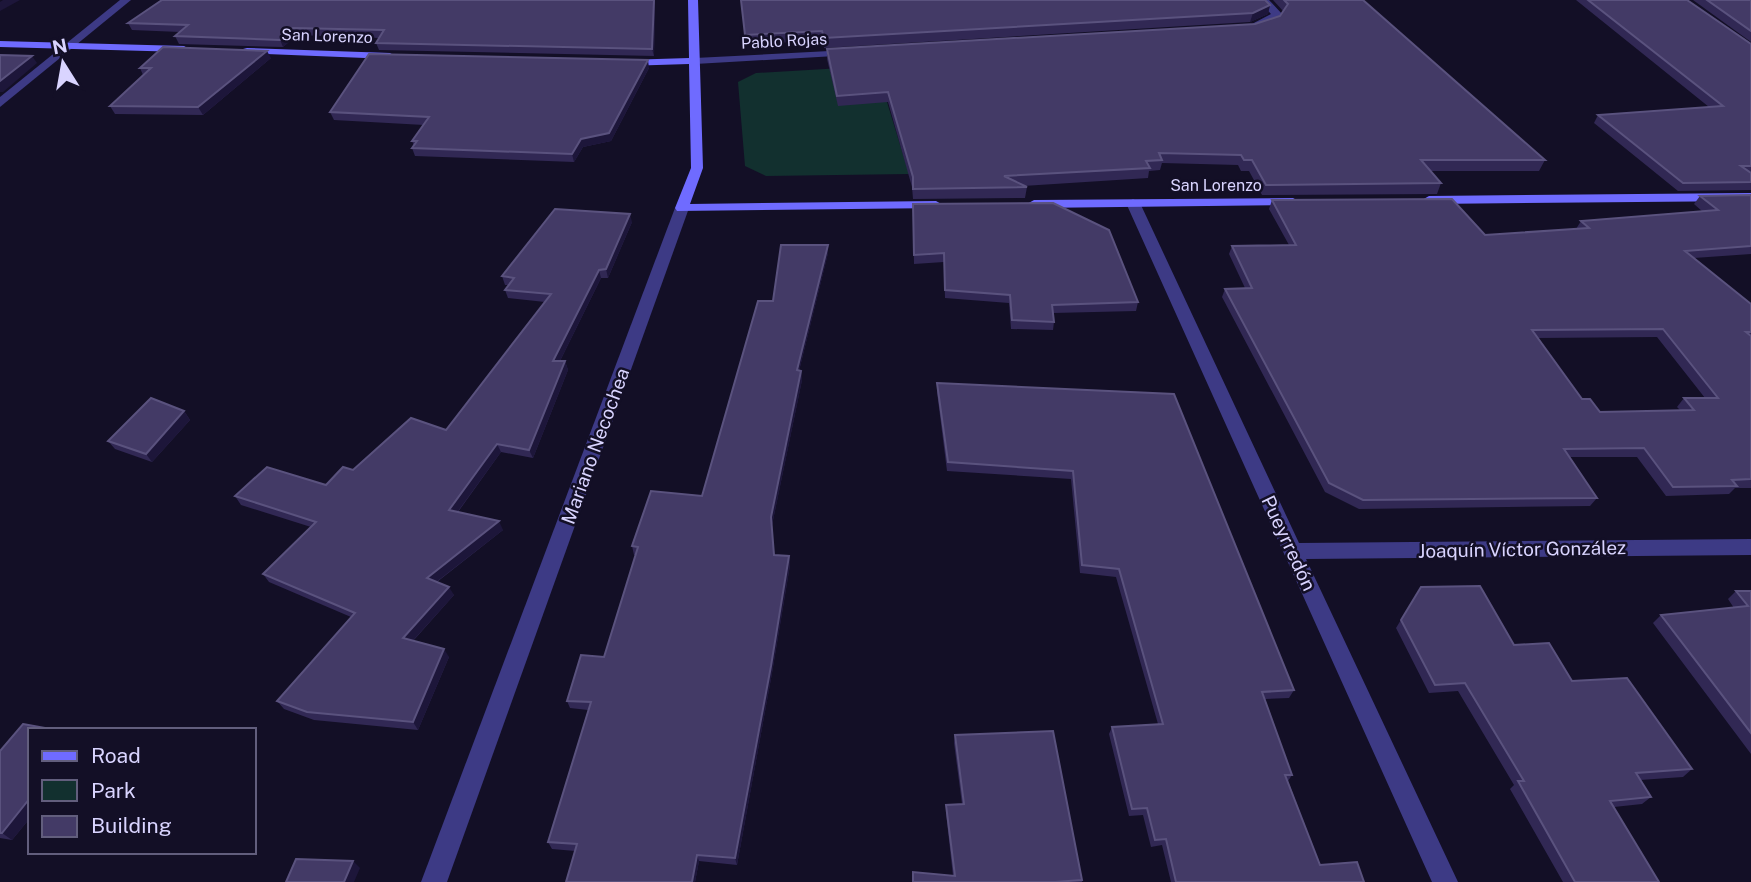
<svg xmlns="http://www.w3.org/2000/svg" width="1751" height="882" viewBox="0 0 1751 882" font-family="'Public Sans',sans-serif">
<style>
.green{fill:#12302f}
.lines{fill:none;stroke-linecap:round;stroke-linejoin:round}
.street{fill:#3d3a85;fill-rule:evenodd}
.secondary{fill:#6f6bff;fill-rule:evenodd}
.wall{fill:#312854;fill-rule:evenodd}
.shaded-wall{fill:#1d163a}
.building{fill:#433a66;stroke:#5a527e;stroke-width:2;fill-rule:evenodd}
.labels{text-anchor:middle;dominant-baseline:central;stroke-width:5;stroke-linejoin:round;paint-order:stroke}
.far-street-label{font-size:16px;fill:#d9d4ff;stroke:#130f26}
.street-label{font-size:19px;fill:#d9d4ff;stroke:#130f26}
</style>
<rect width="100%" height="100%" fill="#130f26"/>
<polygon class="green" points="876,66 909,174 766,176 745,166 738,82 756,73"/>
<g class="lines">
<g class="street">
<polygon points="120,0 131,0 0,107 0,97"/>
<polygon points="1258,0 1269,0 1283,15 1254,30 1250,29 1250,25 1271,14"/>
<polygon points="849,50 854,53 853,55 695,64 689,61 695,58"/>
<polygon points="1133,199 1140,203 1299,543 1751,539 1751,555 1306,559 1458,882 1432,882 1126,203"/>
<polygon points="682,204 689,208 447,882 421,882 675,208"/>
</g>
<g class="secondary">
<polygon points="688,0 698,0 703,168 690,204 936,201 943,205 941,208 677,211 675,208 691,168 689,64 625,66 619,63 625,60 689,58"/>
<polygon points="0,41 184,46 189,49 184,52 0,47"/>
<polygon points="247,48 390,53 395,56 390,59 243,53 243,49"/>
<polygon points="1751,193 1751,201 1429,204 1422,200 1429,196"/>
<polygon points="1293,198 1300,202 1298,205 1034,208 1027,204 1034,200"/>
</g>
</g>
<g class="wall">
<polygon points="655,0 654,56 379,50 376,43 379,38 297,35 283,47 179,44 175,36 180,32 132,30 128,23"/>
<polygon points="741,0 1270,5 1268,14 1250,22 824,48 823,40 746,45"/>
<polygon points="1273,0 1363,0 1545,160 1539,171 1430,171 1441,183 1437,194 1262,195 1249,171 1241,171 1238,165 1162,163 1160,170 1149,171 1148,178 1023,186 1027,187 1025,198 913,199 912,187 888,102 838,106 827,59 827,49 1255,24 1280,16 1283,11"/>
<polygon points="1576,0 1687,0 1751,44 1751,190 1678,191 1594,123 1598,115 1709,107"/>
<polygon points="1693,0 1751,0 1751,42"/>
<polygon points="271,58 203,115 115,114 110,106 143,75 140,68"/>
<polygon points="649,68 611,141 583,147 574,162 415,156 412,148 414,146 412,141 424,125 334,120 330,112"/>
<path d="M1751 195V254L1694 258 1751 304V488H1735L1729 494 1666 496 1637 457H1570L1597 498 1590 506 1359 509 1325 492 1222 297 1225 289 1245 288 1229 254 1232 246 1289 245 1269 209 1272 200 1485 235 1576 229 1581 221 1703 212 1694 204 1700 196ZM1657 337 1705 398H1684L1677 407 1680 410 1600 412 1582 399 1538 338Z"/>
<polygon points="913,212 1138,302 1136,311 1053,313 1054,322 1053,330 1011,329 1009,303 945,298 944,262 914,264"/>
<polygon points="632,222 608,278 601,278 560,361 565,361 568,370 533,458 501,452 458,512 503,530 437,582 454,595 413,641 449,657 418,730 314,720 284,709 277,701 351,617 269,582 263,574 311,527 241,505 235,496 326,485 353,470 446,430 545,302 508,298 505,290 509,285 505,285 502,276"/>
<polygon points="828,245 828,253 799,371 801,371 802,380 772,525 774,555 789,556 790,565 772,673 737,865 699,861 695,882 566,882 575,851 552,849 548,842 588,710 570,708 567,701 604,657 636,555 634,555 632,546 702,496 773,301"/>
<polygon points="937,383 1174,394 1294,690 1289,698 1265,699 1292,775 1288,781 1320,865 1364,882 1171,882 1162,845 1151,847 1143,815 1129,816 1109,734 1112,727 1158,724 1116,577 1080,573 1071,479 947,471 937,392"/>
<polygon points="184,411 190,420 152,462 115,449 108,441"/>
<polygon points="1736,591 1751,591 1751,754 1653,623 1661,615 1734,608 1728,599"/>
<polygon points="1416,595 1514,645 1572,681 1692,769 1683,777 1640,780 1651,797 1642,804 1614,807 1659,882 1563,882 1510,789 1514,785 1458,691 1429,693 1396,628"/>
<polygon points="30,730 30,818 12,840 0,838 0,751"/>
<polygon points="955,735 1082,880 1082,882 912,882 913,872 953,876 946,813 946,805 962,804 954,743"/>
</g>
<g class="shaded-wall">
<polygon points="3,0 20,0 0,11 0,2"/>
<polygon points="654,0 655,0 654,56 652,49"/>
<polygon points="1270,5 1268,14 1250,22 1253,13"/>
<polygon points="293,28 297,35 283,47 280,40"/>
<polygon points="267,51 271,58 203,115 198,107"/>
<polygon points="32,56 37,63 3,92 0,92 0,81"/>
<polygon points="648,60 649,68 611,141 583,147 574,162 572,154 581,139"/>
<polygon points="630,214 632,222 608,278 606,269"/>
<polygon points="828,245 828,253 797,379 797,370"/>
<polygon points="599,270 601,278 556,369 553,361"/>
<polygon points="565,361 568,370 533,458 529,450"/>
<polygon points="801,371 802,380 772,525 771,517"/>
<polygon points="184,411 190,420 152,462 146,454"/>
<polygon points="497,444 501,452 453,518 449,510"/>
<polygon points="499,521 503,530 431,586 427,578"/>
<polygon points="789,556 790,565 772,673 737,865 735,858"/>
<polygon points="449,587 454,595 408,646 403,638"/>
<polygon points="444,649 449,657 418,730 413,722"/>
<polygon points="30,798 30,818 12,840 2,833"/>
<polygon points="697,855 699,861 695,882 692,882"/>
<polygon points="353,861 360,868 354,882 344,882"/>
</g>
<g class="building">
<polygon points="162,0 654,0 652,49 376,43 384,30 293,28 280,40 175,36 188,25 128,23"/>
<polygon points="741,0 1265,0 1270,5 1253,13 824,38 822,31 745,35"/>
<polygon points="1284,0 1363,0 1545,160 1421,160 1441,183 1266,185 1252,160 1244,160 1241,155 1159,153 1162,160 1146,161 1150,168 1004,176 1027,187 913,189 913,177 888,92 837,96 827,49 1255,24 1280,16 1288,4"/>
<polygon points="1588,0 1687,0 1751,44 1751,166 1741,166 1751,173 1751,182 1683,183 1598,115 1723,106"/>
<polygon points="1707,0 1751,0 1751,31"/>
<polygon points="163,47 267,51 198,107 110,106 151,68 140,68"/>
<polygon points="369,54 648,60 609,133 581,139 572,154 412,148 417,141 412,141 429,117 330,112"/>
<polygon points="0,55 32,56 0,81"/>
<path d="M1751 195V246L1685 251 1751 304V332H1746L1751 336V479L1732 480 1737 486 1673 487 1644 448 1564 449 1597 498 1363 500 1329 483 1225 289 1252 288 1232 246 1296 245 1272 200 1452 199 1485 235 1589 228 1581 221 1718 210 1700 196ZM1663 329 1718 398H1684L1694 410 1600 412 1590 399H1582L1532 330Z"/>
<polygon points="1053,203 1109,230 1138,302 1052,305 1054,322 1012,320 1010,295 945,290 944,253 914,255 913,204"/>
<polygon points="555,209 630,214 606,269 599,270 553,361 565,361 529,450 497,444 449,510 499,521 427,578 449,587 403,638 444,649 413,722 307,712 277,701 355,613 263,574 316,522 235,496 267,467 326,485 343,467 353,470 411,418 446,430 551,294 505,290 514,278 502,276"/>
<polygon points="781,245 828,245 797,370 801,371 771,517 774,555 789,556 771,666 735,858 697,855 692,882 566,882 577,844 548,842 591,702 567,701 581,655 604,657 638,547 632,546 651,491 702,496 758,301 773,301"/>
<polygon points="937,383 1174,394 1294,690 1262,692 1292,775 1285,775 1320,865 1357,862 1364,882 1176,882 1166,839 1155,840 1147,808 1132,809 1112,727 1163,724 1119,569 1082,565 1073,471 948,462"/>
<polygon points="151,398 184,411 146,454 108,441"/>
<polygon points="1480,586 1514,645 1549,643 1572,681 1627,678 1692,769 1636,773 1651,797 1610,801 1659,882 1575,882 1518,781 1524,781 1465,683 1435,685 1401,620 1421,587"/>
<polygon points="1736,591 1751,591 1751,733 1661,615 1748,606"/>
<polygon points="23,724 56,730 30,730 30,798 2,833 0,833 0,751"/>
<polygon points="1053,731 1082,880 1055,882 913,882 913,872 955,876 946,805 964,804 955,735"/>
<polygon points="296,859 353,861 344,882 286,882"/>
</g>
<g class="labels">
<g class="far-street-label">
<text transform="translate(327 36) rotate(2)">San Lorenzo</text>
<text transform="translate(784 41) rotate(-3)">Pablo Rojas</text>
<text x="1216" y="185">San Lorenzo</text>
</g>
<g class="street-label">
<text transform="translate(595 446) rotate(-70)">Mariano Necochea</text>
<text transform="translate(1289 543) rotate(65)">Pueyrredón</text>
<text transform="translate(1522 549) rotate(-1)">Joaquín Víctor González</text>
</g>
</g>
<rect x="28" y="728" width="228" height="126" fill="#130f26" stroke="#625e7d" stroke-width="2"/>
<rect x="42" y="751" width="35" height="10" fill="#6f6bff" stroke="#625e7d" stroke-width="2"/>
<text x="91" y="763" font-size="21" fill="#d9d4ff">Road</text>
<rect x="42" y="780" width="35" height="21" fill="#12302f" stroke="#625e7d" stroke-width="2"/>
<text x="91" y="798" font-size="21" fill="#d9d4ff">Park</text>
<rect x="42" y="816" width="35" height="21" fill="#433a66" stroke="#625e7d" stroke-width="2"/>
<text x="91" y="833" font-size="21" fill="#d9d4ff">Building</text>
<g transform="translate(63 63) rotate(349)" stroke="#130f26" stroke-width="5" paint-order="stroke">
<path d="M0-5L12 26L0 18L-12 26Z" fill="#d9d4ff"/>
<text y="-10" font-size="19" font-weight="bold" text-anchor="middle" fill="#d9d4ff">N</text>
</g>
</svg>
